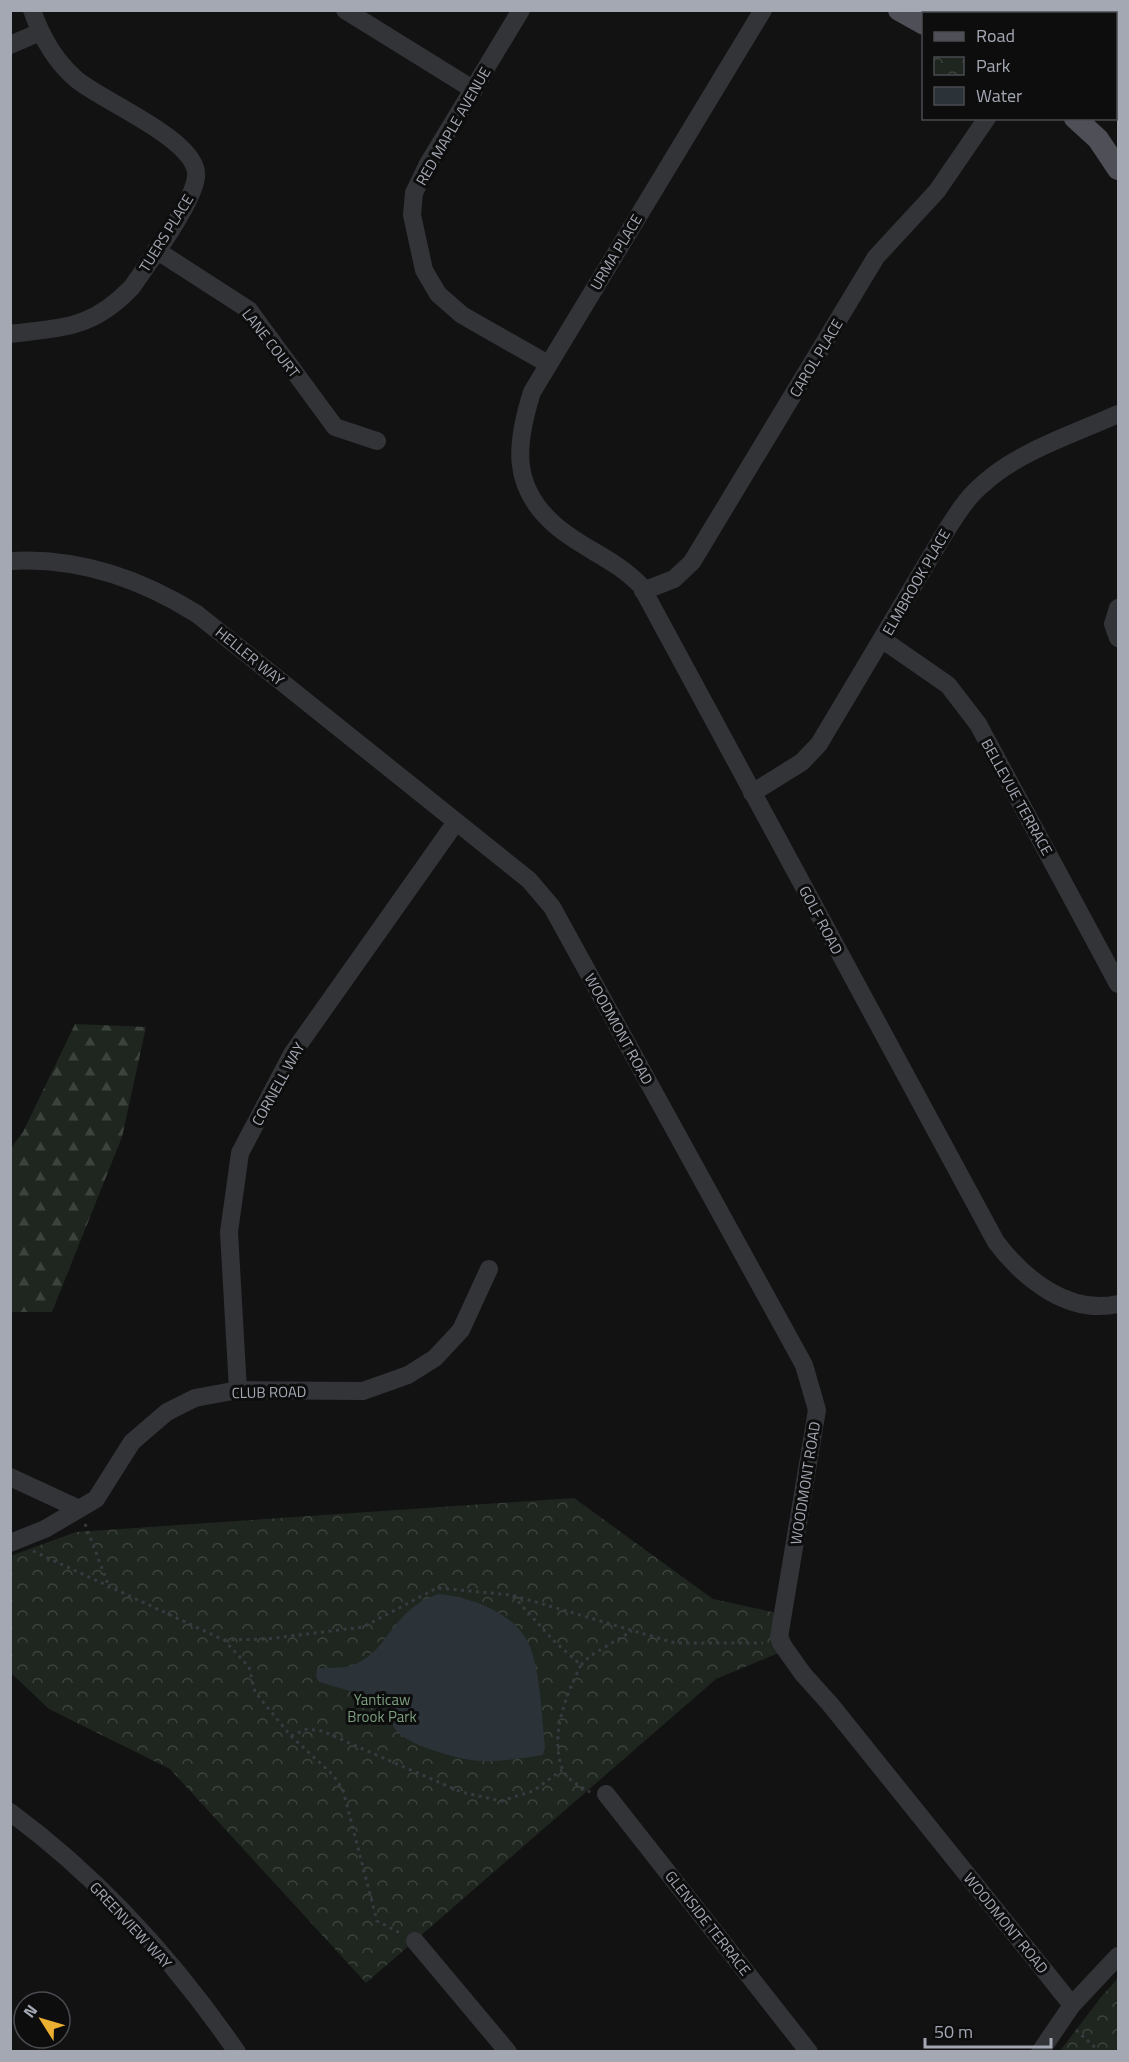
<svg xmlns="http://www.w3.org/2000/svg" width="1129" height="2062" viewBox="0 0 1129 2062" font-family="'Titillium Web',sans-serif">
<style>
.forest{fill:url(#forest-firs)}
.park{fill:url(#park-crowns)}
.water{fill:#2b3238}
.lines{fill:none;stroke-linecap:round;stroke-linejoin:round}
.path{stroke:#393a3f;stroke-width:3;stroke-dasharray:3 4.5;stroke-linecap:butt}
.minor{stroke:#333438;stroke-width:18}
.major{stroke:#4f5057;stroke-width:22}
.labels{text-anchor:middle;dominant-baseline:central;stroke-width:6;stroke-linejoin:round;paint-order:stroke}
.street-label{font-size:15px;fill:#a3a8b3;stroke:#0d0d0e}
.park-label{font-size:15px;fill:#7b9e7d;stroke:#0d0d0e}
</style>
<defs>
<pattern id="forest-firs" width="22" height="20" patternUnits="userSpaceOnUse" patternTransform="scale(1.5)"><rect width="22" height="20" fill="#1e261f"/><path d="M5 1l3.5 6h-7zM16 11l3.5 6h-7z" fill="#3c433d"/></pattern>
<pattern id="park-crowns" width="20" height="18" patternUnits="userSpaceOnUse" patternTransform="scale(1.5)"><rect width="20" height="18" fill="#1e261f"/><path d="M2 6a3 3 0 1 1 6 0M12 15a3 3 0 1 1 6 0" fill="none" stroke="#3c433d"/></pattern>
</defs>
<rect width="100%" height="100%" fill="#121213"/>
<polygon class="forest" points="75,1024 146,1027 122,1137 52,1312 11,1312 11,1148 23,1132"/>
<g class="park">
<polygon points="574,1498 713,1599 782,1614 793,1647 716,1679 366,1983 170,1769 49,1709 12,1674 10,1556 76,1532"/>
<polygon points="1118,1978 1118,2051 1060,2051 1101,1997"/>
</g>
<path class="water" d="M438 1594C473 1597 520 1614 532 1652 541 1682 542 1717 545 1748L543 1755C497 1762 480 1766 435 1751 421 1746 408 1742 398 1732 389 1724 392 1710 381 1700L319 1682 316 1677 317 1669C331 1666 344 1670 358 1663 390 1647 394 1608 438 1594Z"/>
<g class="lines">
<g class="path">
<polyline points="85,1524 108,1584"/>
<polyline points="33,1551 224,1640 249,1667 255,1692 272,1713 291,1736 333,1775 343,1790 377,1921 400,1933"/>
<path d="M513 1596 555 1642 581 1665C566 1695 550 1735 562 1768 566 1779 580 1787 590 1792"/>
<polyline points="224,1640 267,1639 363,1627 437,1588 512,1595 675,1643 763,1643"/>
<polyline points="581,1665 590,1656 632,1631"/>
<polyline points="291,1736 307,1729 322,1731 461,1792 501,1801 533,1791 562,1770"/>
<polyline points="1076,2030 1100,2052"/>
</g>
<g class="minor">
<polyline points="345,10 474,90"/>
<polyline points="521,10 428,164 414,193 412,215 424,270 438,294 462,315 548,364"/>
<path d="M763 10 532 392C516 443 510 486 555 525 582 549 616 559 641 586L996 1242C1025 1280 1069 1315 1118 1304"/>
<polyline points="1024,14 1026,10"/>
<polyline points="10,45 40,32"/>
<polyline points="156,250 249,310 335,427 377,441"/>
<path d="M10 334C64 327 92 329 132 287 149 262 193 204 196 177 201 141 101 101 76 79 55 61 41 36 32 10"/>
<path d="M10 561C78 557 141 579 197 614L529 880 552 907 804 1365 817 1410 779 1637 781 1643 803 1674 830 1704 1072 2005"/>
<polyline points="643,591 674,579 692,562 876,257 937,191 987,118"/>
<polyline points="1118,608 1113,624 1118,638"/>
<polyline points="883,640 948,685 978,724 1118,984"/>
<path d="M752 793 802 762 819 744 946 531C957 514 967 497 983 484 1019 451 1074 434 1118 414"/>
<polyline points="238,1390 229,1232 240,1153 292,1054 456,822"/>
<polyline points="10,1477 79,1509"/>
<polyline points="10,1543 45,1529 96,1499 132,1442 167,1412 195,1398 238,1390 363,1391 408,1375 435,1358 461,1330 489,1269"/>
<polyline points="606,1794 809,2052"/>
<path d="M10 1812C98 1877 175 1962 237 2052"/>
<polyline points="415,1941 508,2052"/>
<polyline points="1040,2052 1072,2005 1118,1956"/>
</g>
<g class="major">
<polyline points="899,10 924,24"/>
<polyline points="1075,118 1098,139 1118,169"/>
</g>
</g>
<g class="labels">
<g class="street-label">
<text transform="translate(453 126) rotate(-60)">RED MAPLE AVENUE</text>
<text transform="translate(166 233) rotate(-58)">TUERS PLACE</text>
<text transform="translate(616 252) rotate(-59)">URMA PLACE</text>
<text transform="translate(271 343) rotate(52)">LANE COURT</text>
<text transform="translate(816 358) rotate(-59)">CAROL PLACE</text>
<text transform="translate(916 582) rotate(-60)">ELMBROOK PLACE</text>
<text transform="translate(250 656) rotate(39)">HELLER WAY</text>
<text transform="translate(1017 797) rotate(61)">BELLEVUE TERRACE</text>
<text transform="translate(821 920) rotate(62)">GOLF ROAD</text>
<text transform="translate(619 1029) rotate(61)">WOODMONT ROAD</text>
<text transform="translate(278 1084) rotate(-61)">CORNELL WAY</text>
<text transform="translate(269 1392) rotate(-1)">CLUB ROAD</text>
<text transform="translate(805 1483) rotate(-81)">WOODMONT ROAD</text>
<text transform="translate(708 1923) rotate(52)">GLENSIDE TERRACE</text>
<text transform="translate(1006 1923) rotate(51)">WOODMONT ROAD</text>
<text transform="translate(131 1925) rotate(47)">GREENVIEW WAY</text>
</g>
<g class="park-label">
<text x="382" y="1699">Yanticaw<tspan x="382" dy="17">Brook Park</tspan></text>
</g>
</g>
<rect width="1129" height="2062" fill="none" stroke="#a3a8b3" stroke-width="24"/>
<rect x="922" y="12" width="195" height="108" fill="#0d0d0e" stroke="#494b50" stroke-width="1.5"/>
<rect x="934" y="32" width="30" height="9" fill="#4f5057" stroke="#494b50" stroke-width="1.5"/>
<text x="976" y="42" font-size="18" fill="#a3a8b3">Road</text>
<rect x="934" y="57" width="30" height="18" fill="url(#park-crowns)" stroke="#494b50" stroke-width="1.5"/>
<text x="976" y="72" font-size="18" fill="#a3a8b3">Park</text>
<rect x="934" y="87" width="30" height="18" fill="#2b3238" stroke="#494b50" stroke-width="1.5"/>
<text x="976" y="102" font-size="18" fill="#a3a8b3">Water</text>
<g transform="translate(42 2020) rotate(307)"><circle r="28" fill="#0d0d0e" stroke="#494b50" stroke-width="1.5"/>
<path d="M0-4.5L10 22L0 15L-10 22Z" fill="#ebaf32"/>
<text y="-9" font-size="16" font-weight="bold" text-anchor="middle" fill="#a3a8b3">N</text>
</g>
<path d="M925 2038v9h126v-9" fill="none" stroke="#a3a8b3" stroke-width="3"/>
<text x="934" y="2038" font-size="18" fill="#a3a8b3" stroke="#0d0d0e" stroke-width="4.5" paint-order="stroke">50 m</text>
</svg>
